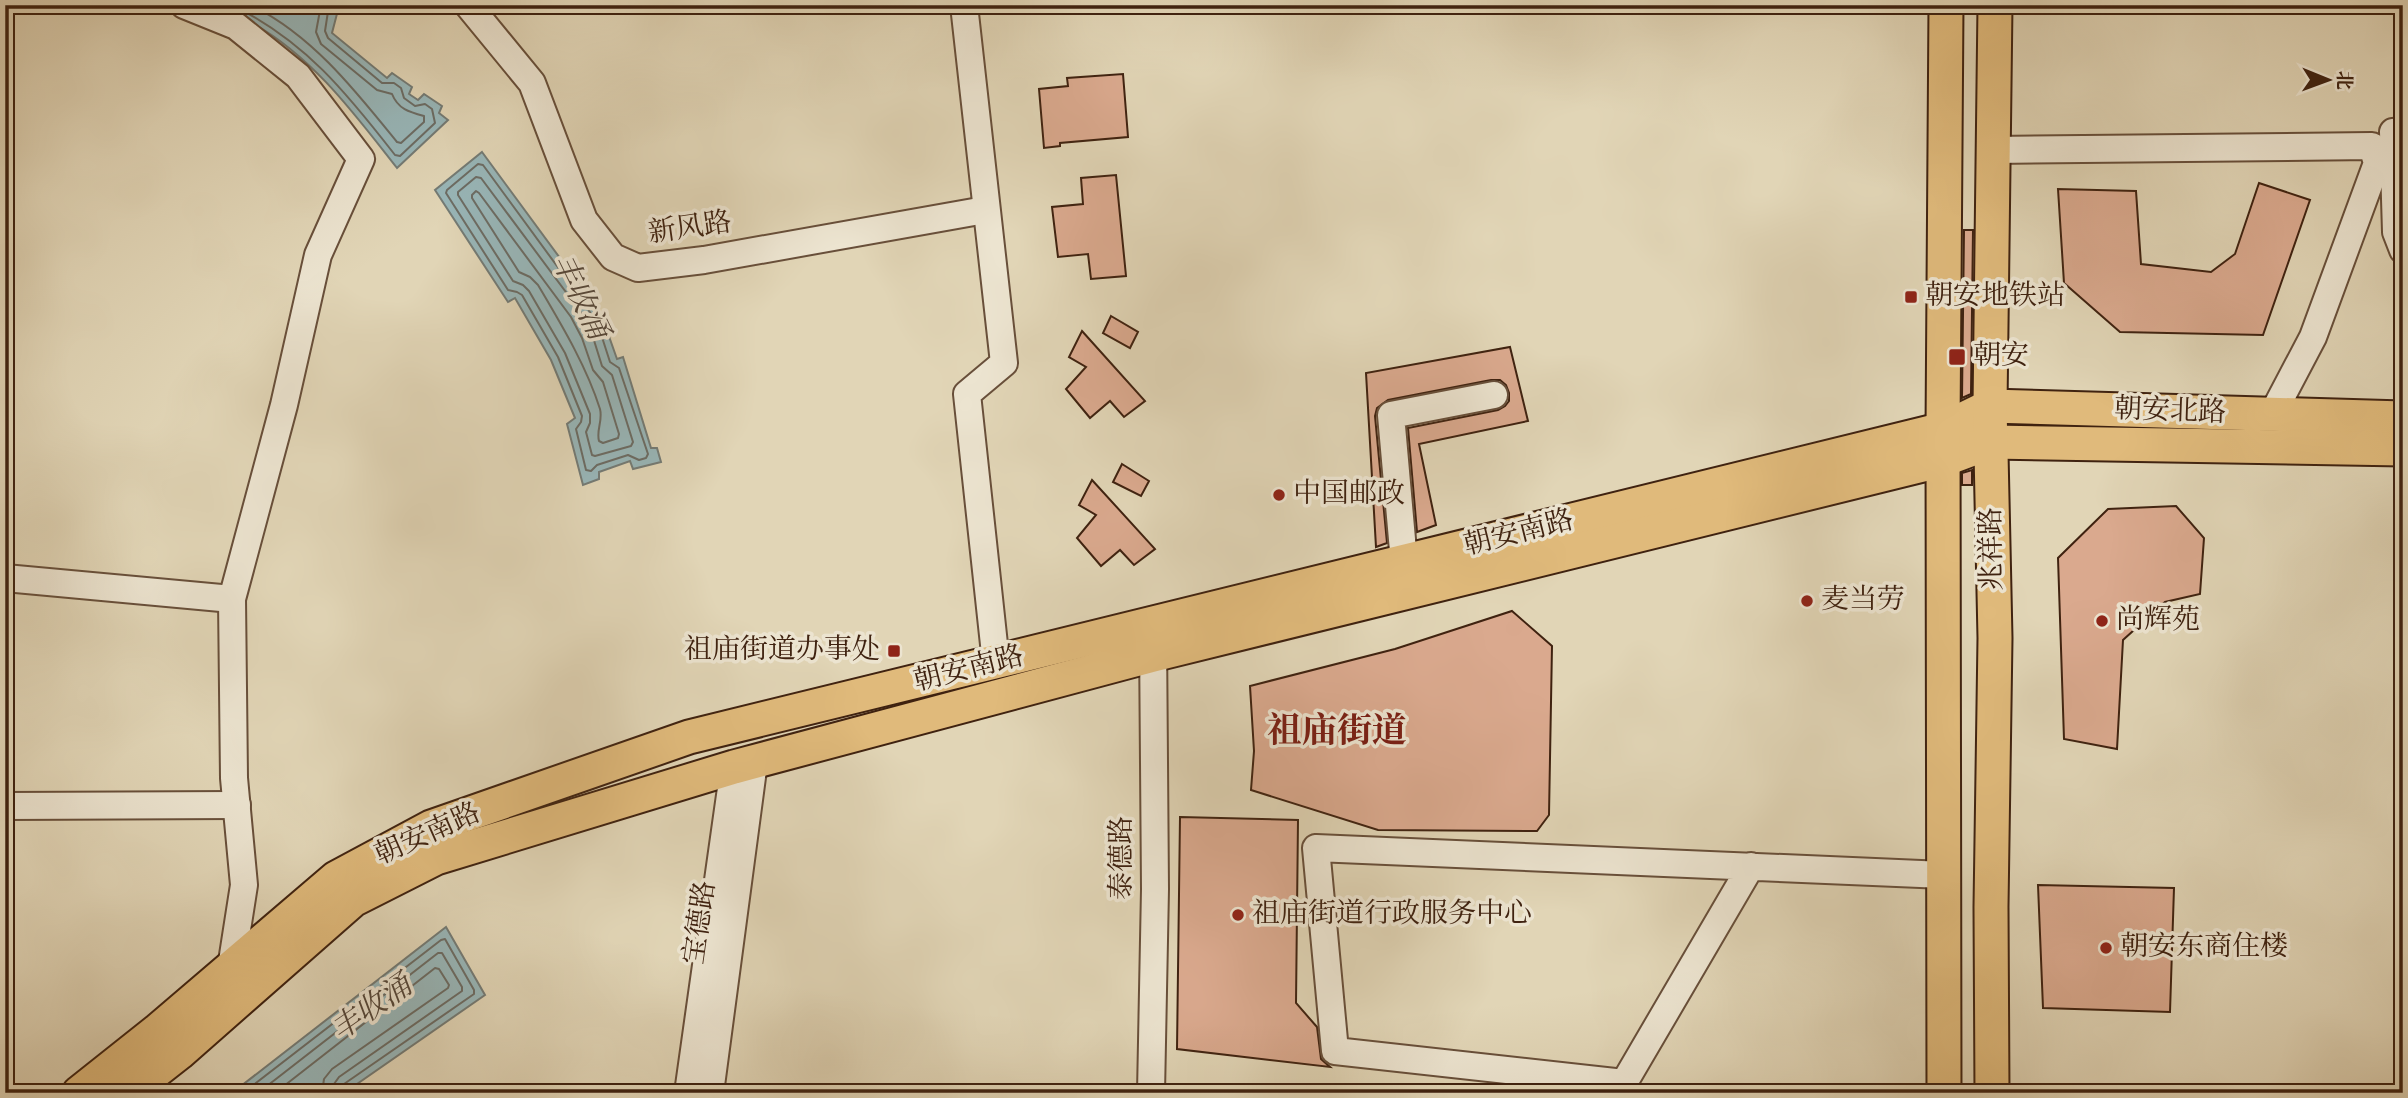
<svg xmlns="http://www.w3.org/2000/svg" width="2408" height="1098" viewBox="0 0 2408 1098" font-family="'Old Standard TT','Noto Serif SC',serif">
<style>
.water{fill:#98b6b8;stroke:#747b75;stroke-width:2}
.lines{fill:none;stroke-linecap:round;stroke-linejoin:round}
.shore{stroke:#6c6c64;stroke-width:2}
.building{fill:#daa98e;stroke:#3f2210;stroke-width:2}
.minor-casing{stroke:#684f3a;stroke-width:30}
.major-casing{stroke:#3f2210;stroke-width:37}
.minor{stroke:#ece4d0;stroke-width:26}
.major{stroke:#e0ba7b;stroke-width:33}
.poi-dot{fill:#8f2418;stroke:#ece4d0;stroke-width:2.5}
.labels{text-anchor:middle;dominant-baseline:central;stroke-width:7;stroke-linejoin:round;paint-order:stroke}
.street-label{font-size:28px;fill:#3f2210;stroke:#ece4d0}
.poi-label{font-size:28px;fill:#3f2210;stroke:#ece4d0;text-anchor:start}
.water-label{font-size:30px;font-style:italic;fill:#55473a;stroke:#ece4d0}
.district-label{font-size:35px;font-weight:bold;fill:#7a1f14;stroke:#ece4d0}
</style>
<rect width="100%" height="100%" fill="#e1d5b6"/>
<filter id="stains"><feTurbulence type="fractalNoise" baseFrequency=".00286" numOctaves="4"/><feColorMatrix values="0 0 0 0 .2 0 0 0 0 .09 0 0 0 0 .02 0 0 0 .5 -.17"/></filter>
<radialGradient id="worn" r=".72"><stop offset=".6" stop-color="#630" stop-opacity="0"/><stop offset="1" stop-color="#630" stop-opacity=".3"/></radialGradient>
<g class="water">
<path d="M216 5H335L338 10 332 33 387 78 392 73 412 87 409 94 418 100 424 94 442 106 439 113 448 120 397 168C356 116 314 58 254 24 242 17 228 12 216 5Z"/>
<polygon points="482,152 593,303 606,328 617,359 623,357 651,448 657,448 661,462 633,469 630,461 599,472 599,479 583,485 567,424 575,418 551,360 515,298 508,302 435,190"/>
<polygon points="446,927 485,995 344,1093 232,1093"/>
</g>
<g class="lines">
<g class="shore">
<path d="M232 5C305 41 346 92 395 155L400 156 435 123 432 109 425 104 415 106 404 98 401 88 394 83H382L328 38 325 31 329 5"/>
<path d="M251 5C312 35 355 90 397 142L401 143 424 122V116C409 112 398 109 392 94L377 90 321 44 316 32 321 5"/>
<polygon points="478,164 483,165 587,307 600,331 610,362 619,368 648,454 646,458 639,460 628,455 597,465 591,471 586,470 576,429 581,422 582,416 558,357 522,295 517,292 508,290 446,193 447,190"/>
<polygon points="476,177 481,178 580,311 592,334 602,366 612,375 633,442 631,446 595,456 592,455 586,432 590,423 590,414 565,353 529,291 523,285 513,281 458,195 458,192"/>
<path d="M476 191 479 193 571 317 582 338 593 370 603 382 619 434 618 438 603 443 599 441C596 430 603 421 600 409 586 365 561 324 538 285L530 277 519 272 472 198V195Z"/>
<polyline points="243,1093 441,940 445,939 474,990 474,994 344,1084 341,1093"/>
<polyline points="258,1093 438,953 442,953 462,987 462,991 339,1077 334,1084 332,1093"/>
<polyline points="275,1093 435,968 439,969 449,985 448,988 332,1069 324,1079 322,1093"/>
</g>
</g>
<g class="building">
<polygon points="1123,74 1128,137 1060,143 1060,146 1044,148 1039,89 1068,86 1067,78"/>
<polygon points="1116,175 1126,276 1091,279 1088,254 1058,257 1052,207 1083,204 1081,178"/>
<polygon points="2259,183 2310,200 2263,335 2120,332 2064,283 2058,189 2136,191 2141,264 2211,272 2235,254"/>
<polygon points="1964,230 1973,230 1971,394 1962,398"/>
<polygon points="1111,316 1138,332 1130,348 1103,333"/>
<polygon points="1082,331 1145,401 1124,417 1110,401 1090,418 1066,389 1086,367 1069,357"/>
<polygon points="1510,347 1528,421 1419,444 1436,525 1417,532 1408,428 1498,410 1505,406 1509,401 1509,393 1506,385 1500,380 1491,380 1388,400 1377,408 1375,416 1387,543 1376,547 1366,373"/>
<polygon points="1122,464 1149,481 1141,496 1113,482"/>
<polygon points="1972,470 1972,485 1962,485 1962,473"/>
<polygon points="1092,480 1155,549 1134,565 1120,550 1101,566 1077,538 1096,515 1079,505"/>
<polygon points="2176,506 2204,538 2200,594 2165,602 2123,640 2117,749 2064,739 2058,558 2108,509"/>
<polygon points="1512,611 1552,646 1549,815 1537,831 1378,830 1251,790 1254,751 1250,686 1395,649"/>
<polygon points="1180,817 1298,820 1296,1003 1317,1027 1321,1059 1330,1067 1177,1049"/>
<polygon points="2038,885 2174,888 2170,1012 2043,1008"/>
</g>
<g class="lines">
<defs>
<g id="minor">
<polyline points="184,5 236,26 298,76 361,159 318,255 284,405 232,599 234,778 244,885 231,968"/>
<polyline points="468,5 532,83 584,220 613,257 638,268 704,260 985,210"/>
<polyline points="964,5 1004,363 967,394 996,663"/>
<polyline points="2403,131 2393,132 2396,232 2403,250"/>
<polyline points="1994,150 2372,146 2377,163 2313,337 2272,415"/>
<polyline points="1404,562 1391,415 1494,395"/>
<polyline points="5,578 232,599"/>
<polyline points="5,806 237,805"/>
<polyline points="1751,866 1624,1083 1335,1051 1316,848 1944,875"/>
<polyline points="688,1093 734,767"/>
<polyline points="710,1093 754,762"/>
<polyline points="1151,1093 1155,889 1153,636"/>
</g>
<g id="major">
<polyline points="79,1093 157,1031 336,878 431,827 689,737 1943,429 1990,406 2403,418"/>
<polyline points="128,1093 179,1053 353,900 436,858 734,767 1153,655 1943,460 1991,442 2403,449"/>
<polyline points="1944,1093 1943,429 1946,5"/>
<polyline points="1992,1093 1991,907 1995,638 1990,406 1995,5"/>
</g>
</defs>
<use href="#minor" class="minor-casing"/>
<use href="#major" class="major-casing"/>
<use href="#minor" class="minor"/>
<use href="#major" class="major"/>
</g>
<g class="poi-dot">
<rect x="1904" y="290" width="14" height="14" rx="3.5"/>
<rect x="1948" y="348" width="18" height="18" rx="3.5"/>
<circle cx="1279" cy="495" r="7"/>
<circle cx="1807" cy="601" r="7"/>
<circle cx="2102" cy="621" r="7"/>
<rect x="887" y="644" width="14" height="14" rx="3.5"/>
<circle cx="1238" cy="915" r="7"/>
<circle cx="2106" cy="948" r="7"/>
</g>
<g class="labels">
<g class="street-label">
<text transform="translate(690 229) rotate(-8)">新风路</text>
<text transform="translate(2170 412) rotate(2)">朝安北路</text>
<text transform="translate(1519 534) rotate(-14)">朝安南路</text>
<text transform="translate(1993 549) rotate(-91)">兆祥路</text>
<text transform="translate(969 670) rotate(-14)">朝安南路</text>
<text transform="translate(428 835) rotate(-24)">朝安南路</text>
<text transform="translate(1123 858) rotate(-90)">泰德路</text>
<text transform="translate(701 923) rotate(-82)">宝德路</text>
</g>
<g class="poi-label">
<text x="1925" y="297">朝安地铁站</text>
<text x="1973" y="357">朝安</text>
<text x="1293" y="495">中国邮政</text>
<text x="1821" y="601">麦当劳</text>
<text x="2116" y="621">尚辉苑</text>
<text x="880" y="651" text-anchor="end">祖庙街道办事处</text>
<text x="1252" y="915">祖庙街道行政服务中心</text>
<text x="2120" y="948">朝安东商住楼</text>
</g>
<g class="water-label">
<text transform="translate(579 297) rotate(64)">丰收涌</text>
<text transform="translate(372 1009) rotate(-35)">丰收涌</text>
</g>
<g class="district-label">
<text x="1337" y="732">祖庙街道</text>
</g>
</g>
<rect width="2408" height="1098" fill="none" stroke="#e1d5b6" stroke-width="28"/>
<rect x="7" y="7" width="2394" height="1084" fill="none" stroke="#3f2210" stroke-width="3.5"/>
<rect x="14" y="14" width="2380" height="1070" fill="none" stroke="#3f2210" stroke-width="2"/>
<g transform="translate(2328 80) rotate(91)" stroke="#ece4d0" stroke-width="5" paint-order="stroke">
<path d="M0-5L12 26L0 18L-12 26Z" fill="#3f2210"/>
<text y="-10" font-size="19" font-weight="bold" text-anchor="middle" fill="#3f2210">北</text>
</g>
<rect width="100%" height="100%" filter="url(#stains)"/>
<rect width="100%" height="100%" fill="url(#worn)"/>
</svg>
